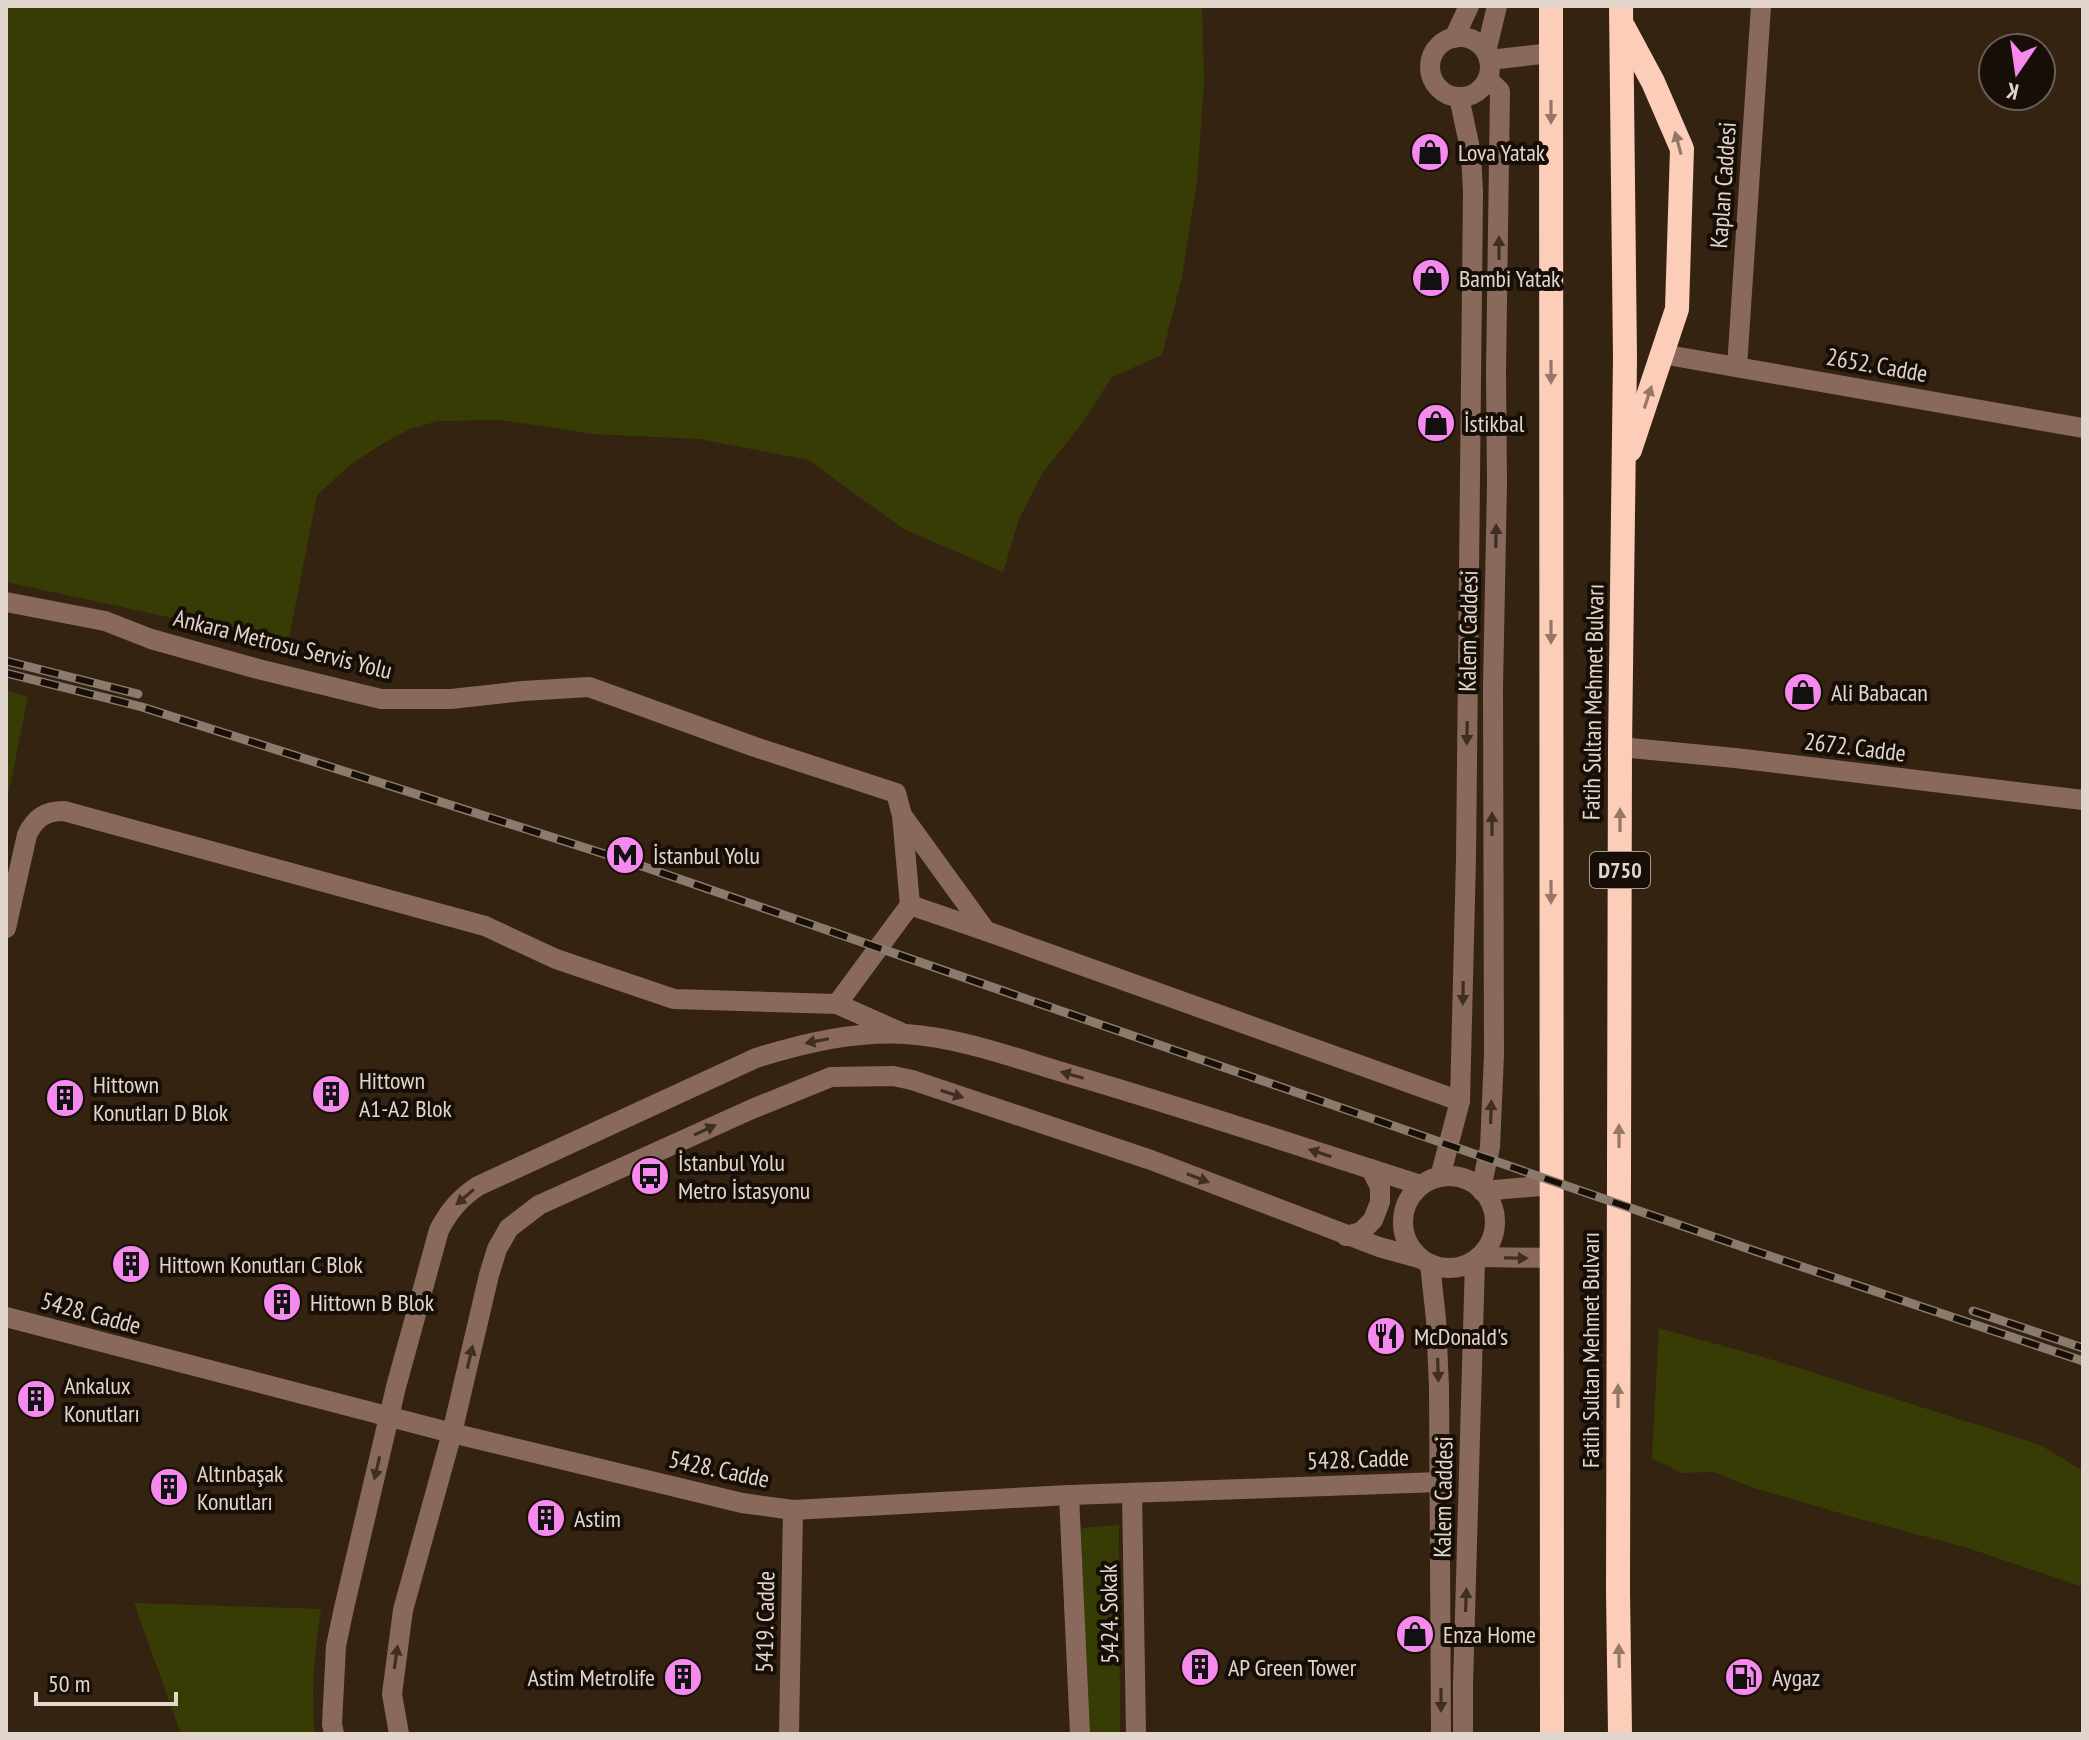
<svg xmlns="http://www.w3.org/2000/svg" width="2089" height="1740" viewBox="0 0 2089 1740" font-family="'PT Sans Narrow',sans-serif">
<style>
.green{fill:#373c04}
.lines{fill:none;stroke-linecap:round;stroke-linejoin:round}
.minor{stroke:#88695b;stroke-width:20}
.highway{stroke:#fccdb9;stroke-width:24}
.rail-casing{stroke:#8a7b6d;stroke-width:9}
.rail{stroke:#160e07;stroke-width:6;stroke-dasharray:18;stroke-linecap:butt}
.oneway{fill:#947769}
.oneway2{fill:#3e2e24}
.labels{text-anchor:middle;dominant-baseline:central;stroke-width:8;stroke-linejoin:round;paint-order:stroke}
.shield{fill:#160e07;stroke:#a59a91;stroke-width:2}
.shield-label{font-size:22px;font-weight:bold;fill:#e2d6cc}
.poi-label{font-size:24px;fill:#e2d6cc;stroke:#160e07;text-anchor:start}
.street-label{font-size:24px;fill:#e2d6cc;stroke:#160e07}
</style>
<rect width="100%" height="100%" fill="#352312"/>
<g class="green">
<polygon points="6,6 1202,6 1204,82 1197,182 1182,277 1162,355 1112,377 1080,426 1043,472 1019,519 1003,572 904,529 808,460 700,439 592,434 501,420 438,421 410,429 387,441 351,464 317,495 288,643 6,582"/>
<polygon points="6,691 28,696 6,806"/>
<polygon points="1659,1328 1773,1360 2040,1445 2080,1469 2083,1472 2083,1587 1968,1548 1860,1519 1754,1488 1713,1472 1682,1473 1652,1458"/>
<polygon points="1119,1525 1120,1734 1084,1734 1081,1528"/>
<path d="M134 1603 321 1609C315 1650 310 1693 315 1734H181Z"/>
</g>
<g class="lines">
<g class="minor">
<circle cx="1460" cy="67" r="30"/>
<polyline points="1454,38 1469,6"/>
<polyline points="1486,52 1497,6"/>
<polyline points="1489,60 1551,53"/>
<polyline points="1662,354 2083,428"/>
<polyline points="1737,367 1761,6"/>
<polyline points="6,602 105,621 151,639 258,669 381,699 451,699 523,691 589,687 755,747 896,793 902,815 910,905"/>
<polyline points="1620,747 1735,758 2083,800"/>
<polyline points="902,815 986,931 1460,1101"/>
<path d="M6 928 27 835C35 818 45 811 64 811L485 926 556 959 674 999 837 1004 900 1032"/>
<polyline points="837,1004 910,905 986,931"/>
<circle cx="1449" cy="1222" r="46"/>
<polyline points="1440,1177 1460,1101 1466,858 1473,192 1471,153 1459,97"/>
<polyline points="1481,1189 1490,1147 1494,1055 1493,687 1497,484 1496,372 1500,91 1488,79"/>
<polyline points="1482,1191 1552,1185"/>
<polyline points="1346,1236 1361,1232 1373,1220 1380,1202 1380,1187 1371,1169"/>
<polyline points="1480,1257 1552,1258"/>
<polyline points="1430,1264 1436,1319 1439,1388 1441,1734"/>
<polyline points="6,1317 452,1433 742,1503 793,1510 1069,1495 1440,1482"/>
<polyline points="1132,1493 1136,1734"/>
<polyline points="1069,1495 1080,1734"/>
<path d="M334 1734 332 1724 336 1646 344 1608 396 1387 439 1230C449 1211 460 1198 478 1186L756 1058C804 1043 855 1031 906 1034 963 1038 1017 1059 1072 1075 1189 1109 1304 1148 1421 1185"/>
<polyline points="399,1734 392,1694 403,1610 452,1433 489,1275 497,1249 509,1228 539,1205 752,1109 831,1077 893,1076 912,1080 1151,1160 1379,1247 1419,1258"/>
<polyline points="789,1734 793,1510"/>
<polyline points="1463,1734 1463,1685 1475,1260"/>
</g>
<g class="highway">
<polyline points="1551,6 1552,1734"/>
<polyline points="1624,28 1653,82 1682,149 1677,309 1630,450"/>
<polyline points="1620,1734 1618,1592 1620,747 1625,358 1621,6"/>
</g>
<defs>
<g id="rail">
<polyline points="6,661 138,694"/>
<polyline points="6,673 142,707 636,864 1752,1250 2083,1361"/>
<polyline points="1973,1311 2083,1348"/>
</g>
</defs>
<use href="#rail" class="rail-casing"/>
<use href="#rail" class="rail"/>
</g>
<defs><path id="oneway-solid" d="M-6-.8H1V-3.2L6.5 0L1 3.2V.8H-6Z" transform="scale(2)"/></defs>
<g class="oneway">
<use href="#oneway-solid" transform="translate(1551 112) rotate(90)"/>
<use href="#oneway-solid" transform="translate(1678 143) rotate(-105)"/>
<use href="#oneway-solid" transform="translate(1551 372) rotate(90)"/>
<use href="#oneway-solid" transform="translate(1648 397) rotate(-72)"/>
<use href="#oneway-solid" transform="translate(1551 632) rotate(90)"/>
<use href="#oneway-solid" transform="translate(1620 820) rotate(-90)"/>
<use href="#oneway-solid" transform="translate(1551 892) rotate(90)"/>
<use href="#oneway-solid" transform="translate(1619 1136) rotate(-90)"/>
<use href="#oneway-solid" transform="translate(1618 1396) rotate(-90)"/>
<use href="#oneway-solid" transform="translate(1619 1656) rotate(-91)"/>
</g>
<g class="oneway2">
<use href="#oneway-solid" transform="translate(1499 248) rotate(-90)"/>
<use href="#oneway-solid" transform="translate(1496 536) rotate(-89)"/>
<use href="#oneway-solid" transform="translate(1467 733) rotate(91)"/>
<use href="#oneway-solid" transform="translate(1492 824) rotate(-90)"/>
<use href="#oneway-solid" transform="translate(1463 993) rotate(91)"/>
<use href="#oneway-solid" transform="translate(817 1041) rotate(169)"/>
<use href="#oneway-solid" transform="translate(1072 1075) rotate(-164)"/>
<use href="#oneway-solid" transform="translate(952 1094) rotate(18)"/>
<use href="#oneway-solid" transform="translate(1491 1112) rotate(-88)"/>
<use href="#oneway-solid" transform="translate(705 1130) rotate(-25)"/>
<use href="#oneway-solid" transform="translate(1320 1153) rotate(-162)"/>
<use href="#oneway-solid" transform="translate(1198 1178) rotate(21)"/>
<use href="#oneway-solid" transform="translate(465 1197) rotate(139)"/>
<use href="#oneway-solid" transform="translate(1516 1258) rotate(1)"/>
<use href="#oneway-solid" transform="translate(470 1357) rotate(-77)"/>
<use href="#oneway-solid" transform="translate(1438 1370) rotate(88)"/>
<use href="#oneway-solid" transform="translate(377 1468) rotate(103)"/>
<use href="#oneway-solid" transform="translate(1466 1600) rotate(-88)"/>
<use href="#oneway-solid" transform="translate(396 1657) rotate(-82)"/>
<use href="#oneway-solid" transform="translate(1441 1700) rotate(90)"/>
</g>
<defs>
<symbol id="shop-disc" viewBox="-11 -11 22 22"><circle r="9.5" fill="#f689ee" stroke="#160e07"/><path d="M-5-2.5h2.3a2.7 3.5 0 0 1 5.4 0H5L5.5 6h-11ZM-1.5-2.5h3a1.5 2.3 0 0 0-3 0Z" fill="#111"/></symbol>
<symbol id="metro-disc" viewBox="-11 -11 22 22"><circle r="9.5" fill="#f689ee" stroke="#160e07"/><path d="M-5.5 5V-5H-3L0 0L3-5H5.5V5H3V-.5L0 4L-3-.5V5Z" fill="#111"/></symbol>
<symbol id="building-disc" viewBox="-11 -11 22 22"><circle r="9.5" fill="#f689ee" stroke="#160e07"/><path d="M-4-6H4V6H1V3H-1V6H-4ZM-2.5-4.3h1.7v1.8h-1.7ZM.8-4.3h1.7v1.8H.8ZM-2.5-1h1.7V.8h-1.7ZM.8-1h1.7V.8H.8Z" fill="#111"/></symbol>
<symbol id="bus-disc" viewBox="-11 -11 22 22"><circle r="9.5" fill="#f689ee" stroke="#160e07"/><path d="M-5-6H5V4H4V6H2V4H-2V6H-4V4H-5ZM-3.5-4V0h7V-4ZM-3.5 1.2v1.5H-2V1.2ZM2 1.2v1.5H3.5V1.2Z" fill="#111"/></symbol>
<symbol id="restaurant-disc" viewBox="-11 -11 22 22"><circle r="9.5" fill="#f689ee" stroke="#160e07"/><path d="M-5-6h1v4h1v-4h1v4h1v-4h1v5L-1.5 .5V6h-2V.5L-5-1ZM5-6V6H3V1.5H1.5Q1.5-4 5-6Z" fill="#111"/></symbol>
<symbol id="fuel-disc" viewBox="-11 -11 22 22"><circle r="9.5" fill="#f689ee" stroke="#160e07"/><path d="M-5.5-6h7V0h2V4h1.3V-2.5L3-4.5l.8-.8L6-3V5H2.5V1h-1V6h-7ZM-4.2-4.7v3.2H.2V-4.7Z" fill="#111"/></symbol>
</defs>
<g fill-rule="evenodd">
<use href="#shop-disc" x="1408" y="130" width="44" height="44"/>
<use href="#shop-disc" x="1409" y="256" width="44" height="44"/>
<use href="#shop-disc" x="1414" y="401" width="44" height="44"/>
<use href="#shop-disc" x="1781" y="670" width="44" height="44"/>
<use href="#metro-disc" x="603" y="833" width="44" height="44"/>
<use href="#building-disc" x="309" y="1072" width="44" height="44"/>
<use href="#building-disc" x="43" y="1076" width="44" height="44"/>
<use href="#bus-disc" x="628" y="1154" width="44" height="44"/>
<use href="#building-disc" x="109" y="1242" width="44" height="44"/>
<use href="#building-disc" x="260" y="1280" width="44" height="44"/>
<use href="#restaurant-disc" x="1364" y="1314" width="44" height="44"/>
<use href="#building-disc" x="14" y="1377" width="44" height="44"/>
<use href="#building-disc" x="147" y="1465" width="44" height="44"/>
<use href="#building-disc" x="524" y="1496" width="44" height="44"/>
<use href="#shop-disc" x="1393" y="1612" width="44" height="44"/>
<use href="#building-disc" x="1178" y="1645" width="44" height="44"/>
<use href="#building-disc" x="661" y="1655" width="44" height="44"/>
<use href="#fuel-disc" x="1722" y="1655" width="44" height="44"/>
</g>
<g class="labels">
<rect class="shield" x="1590" y="852" width="60" height="36" rx="6"/>
<g class="shield-label">
<text x="1620" y="870">D750</text>
</g>
<g class="poi-label">
<text x="1458" y="152">Lova Yatak</text>
<text x="1459" y="278">Bambi Yatak</text>
<text x="1464" y="423">İstikbal</text>
<text x="1831" y="692">Ali Babacan</text>
<text x="653" y="855">İstanbul Yolu</text>
<text x="359" y="1080">Hittown<tspan x="359" dy="28">A1-A2 Blok</tspan></text>
<text x="93" y="1084">Hittown<tspan x="93" dy="28">Konutları D Blok</tspan></text>
<text x="678" y="1162">İstanbul Yolu<tspan x="678" dy="28">Metro İstasyonu</tspan></text>
<text x="159" y="1264">Hittown Konutları C Blok</text>
<text x="310" y="1302">Hittown B Blok</text>
<text x="1414" y="1336">McDonald's</text>
<text x="64" y="1385">Ankalux<tspan x="64" dy="28">Konutları</tspan></text>
<text x="197" y="1473">Altınbaşak<tspan x="197" dy="28">Konutları</tspan></text>
<text x="574" y="1518">Astim</text>
<text x="1443" y="1634">Enza Home</text>
<text x="1228" y="1667">AP Green Tower</text>
<text x="655" y="1677" text-anchor="end">Astim Metrolife</text>
<text x="1772" y="1677">Aygaz</text>
</g>
<g class="street-label">
<text transform="translate(1723 185) rotate(-86)">Kaplan Caddesi</text>
<text transform="translate(1877 365) rotate(10)">2652. Cadde</text>
<text transform="translate(1468 631) rotate(-89)">Kalem Caddesi</text>
<text transform="translate(283 644) rotate(14)">Ankara Metrosu Servis Yolu</text>
<text transform="translate(1593 702) rotate(-89)">Fatih Sultan Mehmet Bulvarı</text>
<text transform="translate(1855 747) rotate(7)">2672. Cadde</text>
<text transform="translate(91 1313) rotate(15)">5428. Cadde</text>
<text transform="translate(1590 1350) rotate(-90)">Fatih Sultan Mehmet Bulvarı</text>
<text transform="translate(1358 1459) rotate(-2)">5428. Cadde</text>
<text transform="translate(719 1469) rotate(12)">5428. Cadde</text>
<text transform="translate(1443 1497) rotate(-89)">Kalem Caddesi</text>
<text transform="translate(1109 1614) rotate(-91)">5424. Sokak</text>
<text transform="translate(765 1622) rotate(-89)">5419. Cadde</text>
</g>
</g>
<rect width="2089" height="1740" fill="none" stroke="#e2d6cc" stroke-width="16"/>
<g transform="translate(2017 72) rotate(193)"><circle r="38" fill="#160e07" stroke="#685e56" stroke-width="2"/>
<path d="M0-6L14 30L0 20L-14 30Z" fill="#f689ee"/>
<text y="-12" font-size="22" font-weight="bold" text-anchor="middle" fill="#e2d6cc">K</text>
</g>
<path d="M36 1692v12h140v-12" fill="none" stroke="#e2d6cc" stroke-width="4"/>
<text x="48" y="1692" font-size="24" fill="#e2d6cc" stroke="#160e07" stroke-width="6" paint-order="stroke">50 m</text>
</svg>
